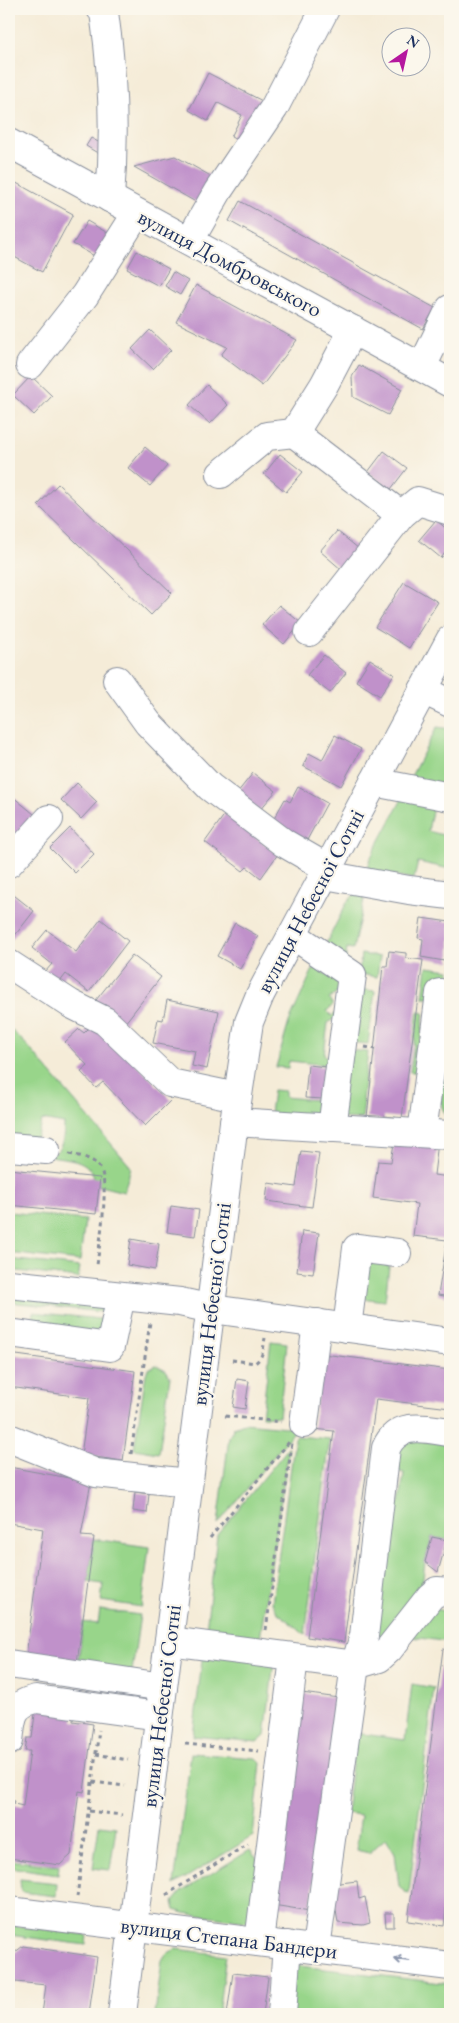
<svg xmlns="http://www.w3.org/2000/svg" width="459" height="2023" viewBox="0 0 459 2023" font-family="'EB Garamond',serif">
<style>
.green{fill:#98d58a;stroke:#5a8274}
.building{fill:#c091ca}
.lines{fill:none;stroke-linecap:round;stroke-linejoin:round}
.minor-casing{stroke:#888e9b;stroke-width:30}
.path{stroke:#888e9b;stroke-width:3;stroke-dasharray:4 4;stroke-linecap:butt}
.minor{stroke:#fff;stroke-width:28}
.oneway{stroke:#8d97ae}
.labels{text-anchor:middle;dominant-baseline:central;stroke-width:4.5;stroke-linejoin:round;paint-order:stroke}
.street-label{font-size:22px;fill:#1b2f5e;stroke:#fbf7ec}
</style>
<rect width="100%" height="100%" fill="#fbf7ec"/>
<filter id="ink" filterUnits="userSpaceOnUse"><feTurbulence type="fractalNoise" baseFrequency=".02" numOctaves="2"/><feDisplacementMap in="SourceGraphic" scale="10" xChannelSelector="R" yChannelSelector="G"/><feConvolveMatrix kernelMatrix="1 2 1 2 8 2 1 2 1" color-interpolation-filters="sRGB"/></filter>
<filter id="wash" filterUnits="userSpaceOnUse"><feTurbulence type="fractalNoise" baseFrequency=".0096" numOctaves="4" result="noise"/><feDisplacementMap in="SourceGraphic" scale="20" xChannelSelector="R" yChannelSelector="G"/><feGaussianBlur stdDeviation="1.12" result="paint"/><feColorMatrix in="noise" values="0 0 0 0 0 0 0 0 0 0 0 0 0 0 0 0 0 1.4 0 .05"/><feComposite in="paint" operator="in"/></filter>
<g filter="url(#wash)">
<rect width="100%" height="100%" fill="#f5ecd8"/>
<g class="green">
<polygon points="437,727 450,729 450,791 407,784"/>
<polygon points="403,797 434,802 428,831 450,837 450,869 418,862 414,879 367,870 370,859"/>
<polygon points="357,891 366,891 353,949 347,948 345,963 326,944 346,904"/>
<polygon points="361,954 380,957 377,977 359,974"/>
<polygon points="314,967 328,975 332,968 344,988 329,999 333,1005 327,1011 332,1016 344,1007 343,1012 328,1023 324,1054 335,1068 326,1116 270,1114 273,1090 285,1091 285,1097 325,1101 328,1065 289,1061 288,1068 276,1067 289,1022"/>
<polygon points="427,967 450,970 449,985 432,997 423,997"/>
<polygon points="357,989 375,991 368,1044 349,1042"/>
<polygon points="418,1012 424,1013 417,1072 410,1072"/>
<path d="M9 1028 25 1043 131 1167 124 1192 96 1185C91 1158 73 1160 50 1156 63 1150 64 1137 64 1124L42 1120 36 1139 9 1141Z"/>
<path d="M447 1045H450V1120C431 1100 443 1070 447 1045Z"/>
<polygon points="348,1050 368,1052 362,1100 364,1101 362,1119 339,1118"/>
<polygon points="9,1212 85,1220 80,1261 9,1253"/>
<polygon points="366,1255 390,1258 385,1301 360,1298"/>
<polygon points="9,1259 80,1267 78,1278 9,1270"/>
<polygon points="9,1296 112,1307 111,1313 9,1302"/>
<polygon points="33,1312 109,1320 104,1332 31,1330"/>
<polygon points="271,1341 287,1343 279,1417 262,1416"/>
<polygon points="156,1365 166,1370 170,1377 159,1453 134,1449 146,1374 148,1369"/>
<polygon points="244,1423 297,1428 218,1524 229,1437 234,1427"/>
<polygon points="297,1436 330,1439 305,1635 277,1612 272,1603 295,1438"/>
<polygon points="409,1440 450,1444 450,1538 447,1540 432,1537 425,1562 421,1596 383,1638 368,1641 388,1506 400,1502 404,1473 388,1469 390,1459"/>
<polygon points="289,1447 259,1645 205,1638 217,1535"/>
<polygon points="94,1539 149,1547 142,1607 101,1601 103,1584 88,1582"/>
<polygon points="427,1607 445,1611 450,1614 450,1642 404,1636"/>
<polygon points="100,1610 140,1615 131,1679 78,1664 83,1622 98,1624"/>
<polygon points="203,1652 274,1661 265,1736 258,1742 193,1736"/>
<polygon points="412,1684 434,1688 409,1893 405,1892 399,1886 395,1853 386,1838 369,1853 356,1850 361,1815 346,1813 356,1733 405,1740"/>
<polygon points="191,1753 256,1758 261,1763 253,1836 174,1885"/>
<polygon points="99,1825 116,1827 110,1870 93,1868"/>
<polygon points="250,1850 263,1867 255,1923 184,1913 175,1910 173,1902 181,1892"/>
<polygon points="9,1860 59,1866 58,1874 9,1867"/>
<polygon points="20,1879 57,1883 56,1896 21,1892"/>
<polygon points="9,1925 87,1935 86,1945 9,1935"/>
<polygon points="176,1949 226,1955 218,2014 155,2014 162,1960 166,1954"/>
<polygon points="292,1965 450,1984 450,2014 289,2014"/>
</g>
<g id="blocks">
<g class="building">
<polygon points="208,73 270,105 248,146 231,137 242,115 218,103 208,121 189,110"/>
<polygon points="91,138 109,148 104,157 86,146"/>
<polygon points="175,156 216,179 201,205 134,167"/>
<polygon points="9,179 73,214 42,272 9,254"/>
<polygon points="240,201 435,308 423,329 229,221"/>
<polygon points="87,221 111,235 98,258 73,244"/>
<polygon points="137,251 169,269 159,286 127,269"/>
<polygon points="173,272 188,281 180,295 165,286"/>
<polygon points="196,285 297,340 262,386 221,355 227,347 176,322"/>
<polygon points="150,330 171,350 153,369 132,349"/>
<polygon points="359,365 402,389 388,415 353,397 352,377"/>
<polygon points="31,376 52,396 34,415 13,395"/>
<polygon points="207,385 228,405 210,424 189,405"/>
<polygon points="145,447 167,466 150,486 128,468"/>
<polygon points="384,451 407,468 391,489 368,472"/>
<polygon points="280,454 303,472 286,492 264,474"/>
<polygon points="58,484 172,593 151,615 38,505"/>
<polygon points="436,520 450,532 450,547 441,558 419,540"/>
<polygon points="337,531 359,549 342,570 320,551"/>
<polygon points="404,582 438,602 409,648 375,627"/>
<polygon points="279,605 301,623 284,644 262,625"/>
<polygon points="324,655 346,673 330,693 307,675"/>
<polygon points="370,659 394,674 380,696 356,681"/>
<polygon points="335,735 361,749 341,786 303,766 309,753 322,760"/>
<polygon points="253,773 276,791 259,811 237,793"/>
<polygon points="77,783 97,802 81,819 61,800"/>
<polygon points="298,787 327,803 306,842 271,824 285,799 290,802"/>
<polygon points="12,796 34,814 18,834 9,827 9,800"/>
<polygon points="225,814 278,854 261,878 247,867 243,871 205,842"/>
<polygon points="70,828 94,854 75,873 50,848"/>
<polygon points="10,892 34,911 9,943 9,894"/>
<polygon points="421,918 450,922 450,962 421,957 423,939 418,938"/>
<polygon points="101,919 128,941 89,992 66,974 59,983 45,972 52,964 32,948 47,930 76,952"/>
<polygon points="235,923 258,936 240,969 217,956"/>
<polygon points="389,951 406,953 406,958 423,960 402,1118 384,1116 384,1120 367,1117 383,966 387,966"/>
<polygon points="132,955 161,977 125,1023 96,1000"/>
<polygon points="167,1000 219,1011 207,1069 192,1066 195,1051 153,1043 158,1019 163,1020"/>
<polygon points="95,1022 171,1100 145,1126 103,1082 96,1088 81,1072 88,1066 65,1042 79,1029 84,1033"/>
<polygon points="308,1065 327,1067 323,1099 305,1098"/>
<polygon points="395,1137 438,1142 434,1175 450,1177 450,1297 438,1295 447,1240 413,1236 417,1204 373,1198 378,1161 391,1162"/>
<polygon points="301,1151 319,1153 312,1207 266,1201 268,1183 296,1187"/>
<polygon points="9,1169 100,1178 96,1214 9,1205"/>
<polygon points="171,1206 199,1210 195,1236 167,1232"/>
<polygon points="302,1231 319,1233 313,1274 297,1272"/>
<polygon points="131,1239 159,1244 155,1270 127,1265"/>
<polygon points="9,1354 135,1371 123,1461 81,1455 89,1398 9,1387"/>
<polygon points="323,1354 450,1370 450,1408 376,1399 344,1642 307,1637 334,1431 313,1429"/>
<polygon points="237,1379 249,1381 245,1409 233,1407"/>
<polygon points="9,1467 91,1482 81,1536 94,1537 77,1663 26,1656 43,1529 9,1523"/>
<polygon points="135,1492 149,1494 147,1513 133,1511"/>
<polygon points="432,1537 447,1540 438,1572 425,1562"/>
<polygon points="443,1649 450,1650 450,1876 444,1926 408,1921"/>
<polygon points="302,1693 339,1698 310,1911 273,1905"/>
<polygon points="36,1706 74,1711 73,1721 93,1724 84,1792 79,1791 71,1855 60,1865 9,1858 9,1800 15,1801 14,1804 23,1806 30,1751 25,1751 27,1738 32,1738"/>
<polygon points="357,1881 359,1899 365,1897 370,1923 363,1925 338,1923 332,1884"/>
<polygon points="385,1913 394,1913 394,1927 386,1927"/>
<polygon points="23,1946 97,1957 89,2014 42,2014 46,1985 16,1982 9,1987 9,1957"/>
<polygon points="233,1973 268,1977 263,2014 227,2014"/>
</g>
</g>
</g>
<g filter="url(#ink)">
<use href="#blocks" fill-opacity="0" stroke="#888e9b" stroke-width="1"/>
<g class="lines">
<defs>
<g id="minor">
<path d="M101 9 104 12C113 73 115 137 110 198"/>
<polyline points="9,143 450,383"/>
<polyline points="190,240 218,191 274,108 325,9"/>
<polyline points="353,330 324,385 294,433 401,515 418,501 450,511"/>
<polyline points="30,365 85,295 137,213"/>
<polyline points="422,367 450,309"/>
<polyline points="221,474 267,436 294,433"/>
<polyline points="309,632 401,515"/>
<polyline points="117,680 148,723 210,787 284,843 329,869"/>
<polyline points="423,690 450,703"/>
<polyline points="374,782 450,797"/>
<polyline points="9,863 49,819"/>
<polyline points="325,875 409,890 450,895"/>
<polyline points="293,935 352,975 332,1128"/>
<polyline points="9,964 71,1004 105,1021 170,1083 237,1097"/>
<polyline points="234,1122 450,1135"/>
<polyline points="422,1133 440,993 450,995"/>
<polyline points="9,1147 46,1150"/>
<polyline points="9,1284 180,1302 212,1309 450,1342"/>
<polyline points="347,1328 357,1248 397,1253"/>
<polyline points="9,1333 110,1347 121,1296"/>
<polyline points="304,1424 317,1323"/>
<polyline points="9,1438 96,1473 188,1483"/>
<polyline points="169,1641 355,1665 379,1658 389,1649 430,1597 437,1591 450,1592"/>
<polyline points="9,1664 163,1687"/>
<path d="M9 1741C12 1718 10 1705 36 1699L159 1716"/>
<polyline points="9,1911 450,1966"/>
<polyline points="259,1942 294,1658"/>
<path d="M316 1948 355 1665 364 1636 386 1448C398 1420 426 1429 450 1432"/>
<polyline points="122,2014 234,1122 249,1022 260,995 450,640"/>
<polyline points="282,2014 287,1945"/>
</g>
</defs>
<use href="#minor" class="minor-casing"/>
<g class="path">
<polyline points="365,1047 375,1049"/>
<path d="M69 1154C81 1156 93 1158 100 1168 110 1184 99 1245 97 1266"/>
<path d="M232 1360 255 1363C264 1357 263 1348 265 1338"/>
<polyline points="225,1416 281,1422"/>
<polyline points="131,1454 150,1322"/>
<polyline points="210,1538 289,1442"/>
<polyline points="266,1630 292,1443"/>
<polyline points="185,1744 259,1751"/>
<polyline points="96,1754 128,1760"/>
<polyline points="93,1782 125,1786"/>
<polyline points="89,1811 122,1815"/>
<polyline points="166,1895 248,1844"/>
<polyline points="77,1897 99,1730"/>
</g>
<use href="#minor" class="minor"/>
</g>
<defs><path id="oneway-shaft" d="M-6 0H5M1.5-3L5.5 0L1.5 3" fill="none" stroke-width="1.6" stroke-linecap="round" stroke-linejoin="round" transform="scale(1.25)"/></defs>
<use class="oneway" href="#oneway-shaft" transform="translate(402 1960) rotate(-173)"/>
</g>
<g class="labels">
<g class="street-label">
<text transform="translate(230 263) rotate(28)">вулиця Домбровського</text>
<text transform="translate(310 901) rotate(-62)">вулиця Небесної Сотні</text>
<text transform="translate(211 1304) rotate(-83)">вулиця Небесної Сотні</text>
<text transform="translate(161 1706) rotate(-83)">вулиця Небесної Сотні</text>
<text transform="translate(229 1938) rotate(7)">вулиця Степана Бандери</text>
</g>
</g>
<rect width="459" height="2023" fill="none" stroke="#fbf7ec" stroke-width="30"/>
<g transform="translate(406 52) rotate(34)"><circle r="24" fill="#fbf7ec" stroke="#a1a7b3"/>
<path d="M0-4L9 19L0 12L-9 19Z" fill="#b5179e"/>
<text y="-8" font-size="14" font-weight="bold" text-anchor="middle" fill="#1b2f5e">N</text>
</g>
</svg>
